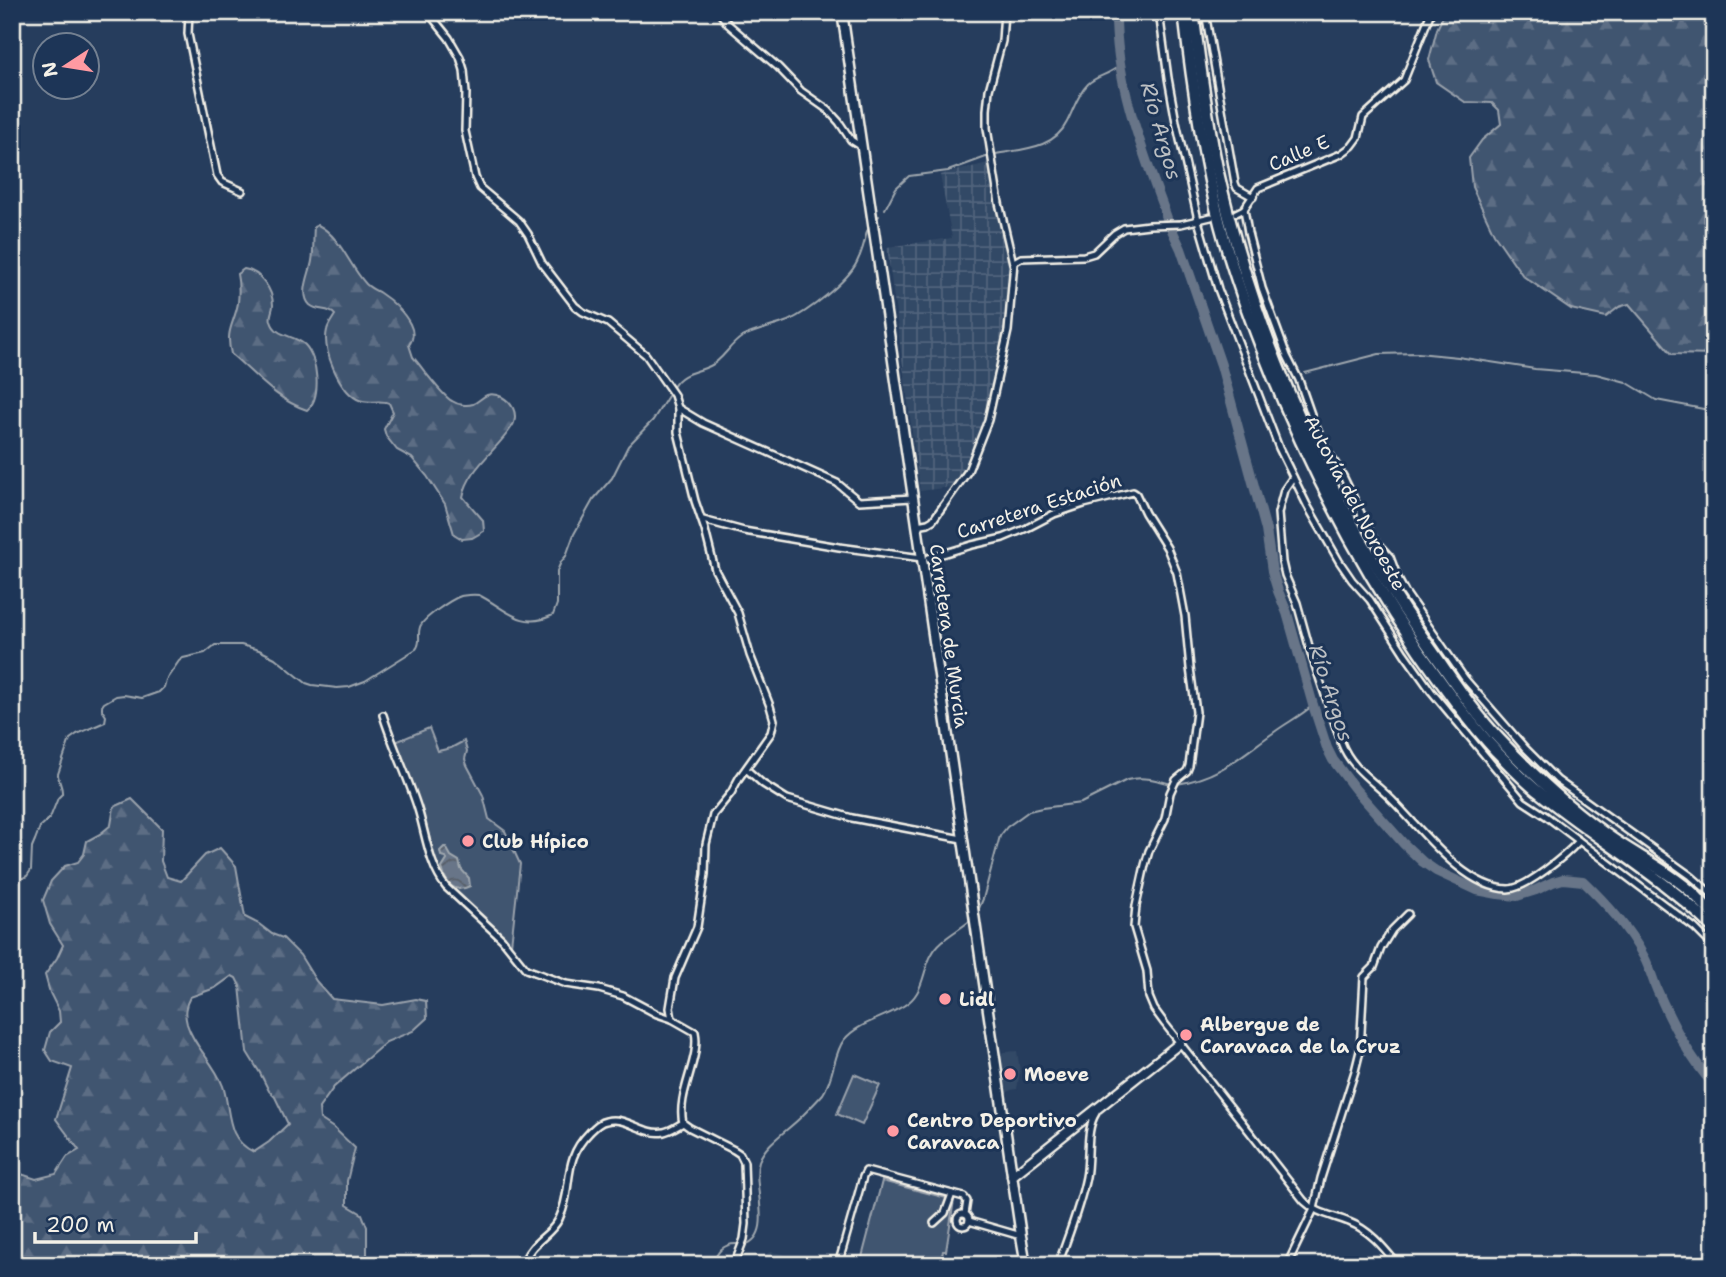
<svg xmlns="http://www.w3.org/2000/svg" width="1726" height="1277" viewBox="0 0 1726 1277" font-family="'Shantell Sans',sans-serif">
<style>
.built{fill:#334966}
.industrial{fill:url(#industrial-grid)}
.grass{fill:#40546f;stroke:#9aa2ac;stroke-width:2}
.forest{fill:url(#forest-firs);stroke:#9aa2ac;stroke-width:2;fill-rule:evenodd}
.water{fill:url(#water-waves);stroke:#9fa7ae;stroke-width:2}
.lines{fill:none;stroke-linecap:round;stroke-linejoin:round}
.stream{stroke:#9fa7ae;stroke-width:2}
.river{stroke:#677588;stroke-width:10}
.street-casing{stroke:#f4f1e8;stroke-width:10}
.secondary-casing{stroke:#f4f1e8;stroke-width:13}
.highway-casing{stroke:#f4f1e8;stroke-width:15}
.street{stroke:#1d3557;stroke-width:5}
.secondary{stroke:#1d3557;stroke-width:8}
.highway{stroke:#1d3557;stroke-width:10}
.poi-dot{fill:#ff9aa2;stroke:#1d3557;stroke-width:2.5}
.labels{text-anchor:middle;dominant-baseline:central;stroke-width:6;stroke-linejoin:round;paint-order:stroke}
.street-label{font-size:19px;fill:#f4f1e8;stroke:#1d3557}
.poi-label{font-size:19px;font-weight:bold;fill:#f4f1e8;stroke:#1d3557;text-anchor:start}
.water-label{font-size:21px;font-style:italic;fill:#bcbfc2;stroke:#1d3557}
</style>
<defs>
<pattern id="industrial-grid" width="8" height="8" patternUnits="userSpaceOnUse" patternTransform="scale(1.75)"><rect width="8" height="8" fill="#334966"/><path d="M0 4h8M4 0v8" fill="none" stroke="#51647c"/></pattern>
<pattern id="forest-firs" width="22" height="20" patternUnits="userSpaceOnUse" patternTransform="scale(1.75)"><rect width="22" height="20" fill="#40546f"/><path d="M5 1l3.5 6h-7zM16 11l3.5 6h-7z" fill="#5c6d84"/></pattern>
<pattern id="water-waves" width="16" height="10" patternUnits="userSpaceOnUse" patternTransform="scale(1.75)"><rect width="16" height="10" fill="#677588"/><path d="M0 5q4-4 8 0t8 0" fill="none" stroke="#585e67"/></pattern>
</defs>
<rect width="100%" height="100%" fill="#263d5d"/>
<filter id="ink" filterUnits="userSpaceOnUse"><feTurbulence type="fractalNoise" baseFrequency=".0143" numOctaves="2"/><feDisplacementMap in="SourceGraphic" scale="14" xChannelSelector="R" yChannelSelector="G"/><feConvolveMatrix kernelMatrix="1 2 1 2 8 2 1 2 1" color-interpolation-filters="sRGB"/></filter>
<g filter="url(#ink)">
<g class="built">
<polygon points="1017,1051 1020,1071 1017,1089 1011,1090 1004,1095 997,1053"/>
<polygon points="771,1252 783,1254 804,1265 757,1265 760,1257"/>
</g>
<polygon class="industrial" points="992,162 1013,263 1011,306 991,410 976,448 958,486 920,491 887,247 952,238 940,175"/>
<g class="grass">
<polygon points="429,728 438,751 451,748 464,741 467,751 465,759 467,765 483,795 489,819 505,831 520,864 511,945 502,939 440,879 418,808 393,743"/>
<polygon points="854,1074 880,1085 862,1125 837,1114"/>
<polygon points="882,1181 954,1200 946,1251 943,1251 940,1265 860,1265"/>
</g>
<g class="forest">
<polygon points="1445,12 1714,12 1714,355 1672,354 1629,304 1619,307 1606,317 1571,309 1523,276 1494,234 1472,187 1469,158 1482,140 1501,124 1499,110 1492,103 1465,102 1436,82 1429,60 1437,29"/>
<path d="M318 225C341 237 349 266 366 284 370 288 375 290 380 293 391 300 404 312 410 324 414 332 414 338 409 345L413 357C422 367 442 396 452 401 458 405 467 406 473 404 478 402 482 397 487 395 497 392 508 399 513 408 516 414 516 422 511 428 496 451 468 469 463 497L483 520 484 531 472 538 462 539 454 534 445 504 427 476 412 458 397 450 386 436 384 429 393 412 389 403C379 399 368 405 357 399 339 389 322 350 327 330 328 325 332 320 335 315 329 307 318 312 310 305 299 294 310 274 312 261 314 250 313 238 314 227Z"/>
<path d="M244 269C260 271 273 290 273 305 273 311 269 315 271 321 276 338 294 334 305 345 318 358 322 398 307 410 276 400 255 374 231 354 225 329 234 325 238 303 239 293 239 283 237 274Z"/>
<path d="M132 799 162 829 161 861 167 877 181 881 205 855 220 848 236 866 245 917 259 924 272 934 283 938 300 955 316 981 332 999 383 1005 416 999 426 1001 427 1018 413 1031 386 1042 334 1087 319 1108 320 1119 335 1129 355 1148 347 1181V1205L362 1214 367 1227V1265H12V1161L18 1173 36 1179 56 1174 67 1157 79 1150 56 1119 72 1068 52 1061 45 1050 50 1032 60 1022 59 1011 50 993 45 975 57 958 63 945 50 924 43 900 51 881 65 866 78 862 84 854 87 841 100 834 111 825 114 807ZM232 976 236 978 240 986 247 1052 260 1073 269 1091 275 1097 288 1124 269 1142 254 1152C225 1139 231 1110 223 1086 214 1062 194 1047 187 1024 184 1013 185 1006 190 997L215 988Z"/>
</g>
<path class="water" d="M444 847H446L451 856 459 861 461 869 469 878 470 886C454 894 446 884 442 868L447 860 446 857 441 856 440 851Z"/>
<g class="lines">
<g class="stream">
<path d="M996 154C1022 149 1054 149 1067 122 1074 109 1077 95 1088 84 1097 75 1110 75 1120 65"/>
<polyline points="885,209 896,188 909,176 948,171 986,157"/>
<polyline points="877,218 879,216"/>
<polyline points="1305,373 1379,354 1418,353 1458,357 1535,369 1596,374 1626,382 1656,400 1714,411"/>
<path d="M673 387C682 372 695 373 710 366 723 360 729 345 742 337 756 330 773 327 788 321 808 312 848 281 857 262 862 252 865 241 867 231L870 227"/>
<path d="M1177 784C1220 777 1239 757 1273 733 1286 723 1301 716 1313 705"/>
<path d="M12 894 15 886 19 880 27 876 31 870 32 847 35 840 40 827 50 818 58 798 62 794C63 787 58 781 58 774L70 739 77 734 105 722 106 716 102 710V706L104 703 116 696 124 695 142 698 159 692 164 687 166 680 179 661 183 658 205 653 215 645H241L259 650 275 658 306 683 312 685 337 688 349 687 365 681 416 649C422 642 417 636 420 627 423 618 452 599 461 596 467 595 472 594 479 595 505 608 521 631 553 615L557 604V571L561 562 566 556 574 534 593 500 612 478 628 446 653 420 668 396"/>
<path d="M976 915 983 899 1000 836 1007 827 1029 811 1042 808 1081 803 1127 780C1143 776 1156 780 1171 784"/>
<path d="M744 1245C776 1236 751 1185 759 1161 766 1143 787 1131 800 1118 808 1110 816 1102 823 1094 834 1078 834 1052 844 1040 859 1021 891 1017 909 1002 924 990 923 969 932 954 939 939 960 930 972 919"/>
<path d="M712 1265C717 1252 723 1243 738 1244"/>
</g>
<g class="river">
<path d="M1116 12C1115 83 1143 152 1167 218"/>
<path d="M1172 230 1181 249 1221 365 1266 530 1272 571 1278 591 1287 613 1313 705 1327 748 1333 760 1355 789 1403 843 1423 862 1436 871 1477 890 1498 894 1517 896 1536 890 1553 882 1563 879 1583 881C1607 904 1628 927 1644 957 1650 968 1653 981 1658 992 1673 1026 1689 1057 1714 1085"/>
</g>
<defs>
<g id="street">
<polyline points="189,12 188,34 217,175 222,182 242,191"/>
<polyline points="428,12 449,38 460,57 464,70 466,93 465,131 475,177 480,188 519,221 528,234 542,263 575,306 583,312 608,323 646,355 674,395 678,408 678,432 695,501 705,530 715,570 738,613 750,655 770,706 774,720 771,733 739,778 731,793 713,815 706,844 705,874 697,927 675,978 670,1008 672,1019"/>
<polyline points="719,12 728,24 778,67 801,91 828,110 839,122 851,140 862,147"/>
<polyline points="1004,12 1002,41 989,90 987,110 987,128 999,203 1013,263"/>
<polyline points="1159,12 1168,78 1176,122 1199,224 1218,289 1279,448 1307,505 1339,561 1352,580 1370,600 1404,653 1431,691 1523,801 1546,816 1695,928 1714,947"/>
<polyline points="1205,12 1235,183 1237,188 1253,197"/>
<polyline points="1244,209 1248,233 1262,288 1287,356 1299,380 1313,420 1326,448 1343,476 1373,538 1390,557 1399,581 1405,592 1465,679 1525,748 1557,780 1691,876 1714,896"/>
<polyline points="1236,213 1244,209 1258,188 1341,154 1352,146 1358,138 1363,117 1404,80 1431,12"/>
<polyline points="678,408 703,423 837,483 859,501 913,498"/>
<path d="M1293 477 1284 490 1278 513 1282 562 1285 575 1297 603 1312 657 1341 742C1351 769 1375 782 1394 802 1422 830 1464 888 1508 889 1526 889 1566 855 1579 841"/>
<polyline points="703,520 744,531 839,547 922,558"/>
<polyline points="917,525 928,523 933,520 968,471 988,420 1008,331 1014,262 1021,258 1084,256 1094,253 1114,234 1124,228 1149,225 1181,224 1211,217"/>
<path d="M929 558 972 545 1003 538 1027 528 1054 514 1084 504 1133 492 1136 494 1145 513 1167 548 1177 573 1185 616 1190 668 1196 712 1189 766 1187 771 1176 780 1170 793 1165 819 1149 851 1145 865 1136 906 1134 927 1147 971 1149 997 1154 1009 1165 1024 1304 1201C1317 1214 1332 1215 1349 1222 1370 1230 1384 1248 1398 1265"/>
<path d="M383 715C393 747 408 777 418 809 426 835 429 866 446 887L502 939 526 969 566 984 599 989 623 996 657 1014 672 1019 695 1032C701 1059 676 1094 683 1123L690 1128 734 1150 740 1154 744 1162 746 1224 744 1239 734 1265"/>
<polyline points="746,769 763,784 787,799 852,818 962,839"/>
<circle cx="963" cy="1220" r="6"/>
<polyline points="969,1221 1021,1236"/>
<polyline points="934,1223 945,1213 952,1194"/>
<path d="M523 1265C530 1241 550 1237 559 1219 574 1188 561 1161 589 1133 594 1128 599 1122 606 1121 625 1115 644 1136 664 1132 670 1131 677 1126 683 1123"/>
<polyline points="838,1265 863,1177 866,1171 964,1197 967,1201 965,1214"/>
<path d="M1058 1265C1068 1236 1080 1207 1086 1177 1090 1157 1085 1130 1096 1113"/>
<polyline points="1287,1265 1314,1209 1321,1178 1355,1071 1360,1051 1364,977 1374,967 1381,948 1392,930 1408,914"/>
</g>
<g id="secondary">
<polyline points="842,12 1021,1236 1026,1265"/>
<polyline points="1012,1176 1180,1043"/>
</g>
<g id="highway">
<path d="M1184 12C1192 83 1202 154 1220 224 1231 266 1246 308 1262 349 1303 455 1355 557 1419 651 1443 685 1468 721 1496 751 1510 765 1524 781 1540 793 1597 839 1662 876 1714 928"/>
<path d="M1193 12C1200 64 1206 116 1217 168 1254 335 1329 505 1428 645 1451 677 1473 712 1500 740 1535 777 1573 812 1614 840 1641 858 1671 873 1695 895 1701 901 1707 908 1714 914"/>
</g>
</defs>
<use href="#street" class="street-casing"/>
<use href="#secondary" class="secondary-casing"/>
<use href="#highway" class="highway-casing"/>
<use href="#street" class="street"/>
<use href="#secondary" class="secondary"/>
<use href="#highway" class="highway"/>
</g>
</g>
<g class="poi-dot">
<circle cx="468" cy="841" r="7"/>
<circle cx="945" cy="999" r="7"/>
<circle cx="1186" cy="1035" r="7"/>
<circle cx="1010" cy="1074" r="7"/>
<circle cx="893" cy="1131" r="7"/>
</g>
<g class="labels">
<g class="street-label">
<text transform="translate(1299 153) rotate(-23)">Calle E</text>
<text transform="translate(1355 503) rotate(62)">Autovía del Noroeste</text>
<text transform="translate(1039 506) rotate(-18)">Carretera Estación</text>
<text transform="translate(949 636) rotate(82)">Carretera de Murcia</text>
</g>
<g class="poi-label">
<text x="482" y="841">Club Hípico</text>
<text x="959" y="999">Lidl</text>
<text x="1200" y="1024">Albergue de<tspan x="1200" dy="22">Caravaca de la Cruz</tspan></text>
<text x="1024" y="1074">Moeve</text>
<text x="907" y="1120">Centro Deportivo<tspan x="907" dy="22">Caravaca</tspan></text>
</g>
<g class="water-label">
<text transform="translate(1161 131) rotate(74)">Río Argos</text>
<text transform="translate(1331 693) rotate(72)">Río Argos</text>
</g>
</g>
<rect width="1726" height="1277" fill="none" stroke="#1d3557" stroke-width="42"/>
<rect x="21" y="21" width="1684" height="1235" fill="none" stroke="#f4f1e8" stroke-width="2.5" filter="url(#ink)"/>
<g transform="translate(66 66) rotate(258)"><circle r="33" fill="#1d3557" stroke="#738091" stroke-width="2"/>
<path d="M0-5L12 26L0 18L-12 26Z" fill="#ff9aa2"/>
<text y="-10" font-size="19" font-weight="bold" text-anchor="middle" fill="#f4f1e8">N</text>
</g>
<path d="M35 1232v10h161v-10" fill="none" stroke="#f4f1e8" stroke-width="3.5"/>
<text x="46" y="1232" font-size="21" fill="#f4f1e8" stroke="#1d3557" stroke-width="5" paint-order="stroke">200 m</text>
</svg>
